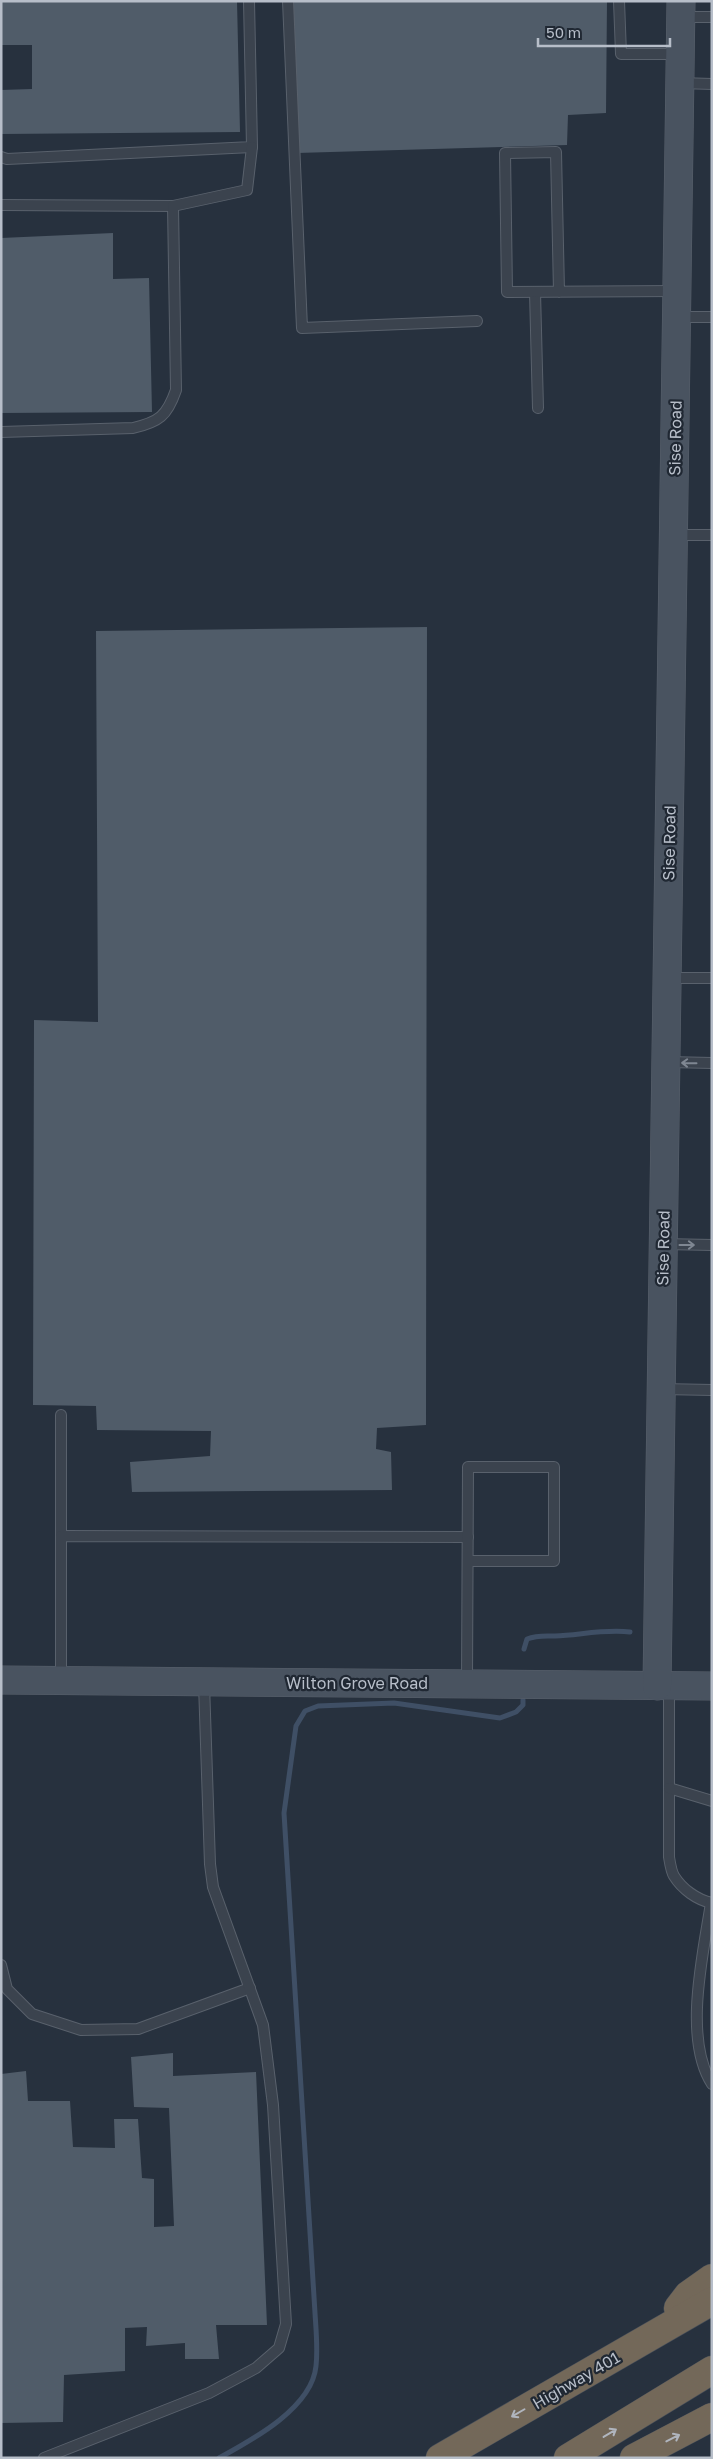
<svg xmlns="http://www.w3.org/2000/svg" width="713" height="2459" viewBox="0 0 713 2459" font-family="'Golos Text',sans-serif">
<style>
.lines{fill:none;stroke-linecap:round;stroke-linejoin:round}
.stream{stroke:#3f4f65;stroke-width:5}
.building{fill:#505c69}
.lane-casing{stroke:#59616c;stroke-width:12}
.secondary-casing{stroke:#59616c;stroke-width:29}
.highway-casing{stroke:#464e59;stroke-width:29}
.lane{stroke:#3b434e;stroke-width:10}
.secondary{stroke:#495360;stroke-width:28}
.highway{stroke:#736859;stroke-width:28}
.oneway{stroke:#7f8792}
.oneway2{stroke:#b0b5be}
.labels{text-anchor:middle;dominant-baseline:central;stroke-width:4.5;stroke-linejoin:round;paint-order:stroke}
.street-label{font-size:16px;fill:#b7bec9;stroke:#202833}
</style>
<rect width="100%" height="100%" fill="#27313e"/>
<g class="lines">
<g class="stream">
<path d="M524 1649 527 1639C537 1635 544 1636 555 1636 580 1635 604 1629 630 1632"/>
<path d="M219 2458C252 2440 312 2408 316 2366 318 2349 316 2330 315 2313L284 1813 296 1726 305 1711 318 1706 394 1703 500 1718 516 1712 523 1705V1700"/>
</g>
</g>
<g class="building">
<polygon points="1,1 237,1 240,132 1,134 1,90 32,89 32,45 1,45"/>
<polygon points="292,1 607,1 606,113 568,115 567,145 297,153"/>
<polygon points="113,233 113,279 149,278 152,412 1,413 1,238"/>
<polygon points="427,627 426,1425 377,1428 376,1449 391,1452 392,1490 132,1492 130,1462 210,1456 211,1431 97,1430 96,1406 33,1405 34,1020 98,1022 96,631"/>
<polygon points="173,2053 173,2076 256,2072 267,2325 216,2325 219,2359 185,2359 185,2343 146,2346 147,2327 125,2328 125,2371 64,2375 63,2422 1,2423 1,2074 26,2071 28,2101 70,2101 73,2147 115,2148 114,2119 138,2119 142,2178 154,2179 154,2227 174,2226 169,2108 134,2107 131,2057"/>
</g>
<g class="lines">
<defs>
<g id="lane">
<polyline points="288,1 302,328 477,321"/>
<polyline points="619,1 621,54 679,54"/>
<polyline points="682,17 712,17"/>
<polyline points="680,83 712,84"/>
<polyline points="1,157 7,159 252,147 249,1"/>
<polyline points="1,205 173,206"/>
<polyline points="535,292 538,408"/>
<polyline points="559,292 556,152 505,153 507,292 676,291"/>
<polyline points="678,317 712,317"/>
<path d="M1 432 133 428C159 422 167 416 176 390L173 206 247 190 252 147"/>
<polyline points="674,535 712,535"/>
<polyline points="668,978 712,978"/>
<polyline points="668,1062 712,1063"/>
<polyline points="664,1244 712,1245"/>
<polyline points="662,1389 712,1390"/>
<polyline points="61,1536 61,1415"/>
<polyline points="61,1678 61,1536 468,1537"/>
<polyline points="467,1683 468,1467 554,1467 554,1561 468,1561"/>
<path d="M669 1687V1857C670 1863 671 1871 674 1876 682 1889 697 1900 712 1903"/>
<polyline points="669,1788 712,1801"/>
<path d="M711 1903C703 1954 683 2039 712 2084"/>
<polyline points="1,1965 7,1989 32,2014 81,2030 138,2029 250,1988"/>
<polyline points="44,2458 209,2393 256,2368 279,2348 286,2324 273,2105 263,2025 213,1887 210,1864 204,1684"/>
</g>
<g id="secondary">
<polyline points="1,1680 712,1686"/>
<polyline points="657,1686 681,1"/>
</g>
<g id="highway">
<polyline points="678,2308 688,2295 712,2278"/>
<polyline points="440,2458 712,2301"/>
<polyline points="568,2458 712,2370"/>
<polyline points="634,2458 712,2417"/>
</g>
</defs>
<use href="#lane" class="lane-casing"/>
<use href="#secondary" class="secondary-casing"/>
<use href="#highway" class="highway-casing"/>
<use href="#lane" class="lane"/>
<use href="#secondary" class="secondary"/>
<use href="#highway" class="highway"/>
</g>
<defs><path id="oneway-shaft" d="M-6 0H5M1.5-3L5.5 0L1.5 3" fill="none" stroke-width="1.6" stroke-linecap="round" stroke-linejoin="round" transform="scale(1.25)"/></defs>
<g class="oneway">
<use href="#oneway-shaft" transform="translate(689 1063) rotate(-179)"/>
<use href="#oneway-shaft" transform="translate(687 1245)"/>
</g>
<g class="oneway2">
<use href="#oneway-shaft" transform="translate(518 2413) rotate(150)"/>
<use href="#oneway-shaft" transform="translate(610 2433) rotate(-31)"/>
<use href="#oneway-shaft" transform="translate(673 2438) rotate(-27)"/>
</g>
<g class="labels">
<g class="street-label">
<text transform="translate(675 438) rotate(-89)">Sise Road</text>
<text transform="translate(669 843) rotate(-89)">Sise Road</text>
<text transform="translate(663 1248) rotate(-89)">Sise Road</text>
<text x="357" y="1683">Wilton Grove Road</text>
<text transform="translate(576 2380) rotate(-30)">Highway 401</text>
</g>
</g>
<rect width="713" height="2459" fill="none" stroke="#b7bec9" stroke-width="5"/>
<path d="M538 38v8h132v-8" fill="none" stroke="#b7bec9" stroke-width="2.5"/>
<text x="546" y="38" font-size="15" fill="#b7bec9" stroke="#202833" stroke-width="4" paint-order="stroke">50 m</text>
</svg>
